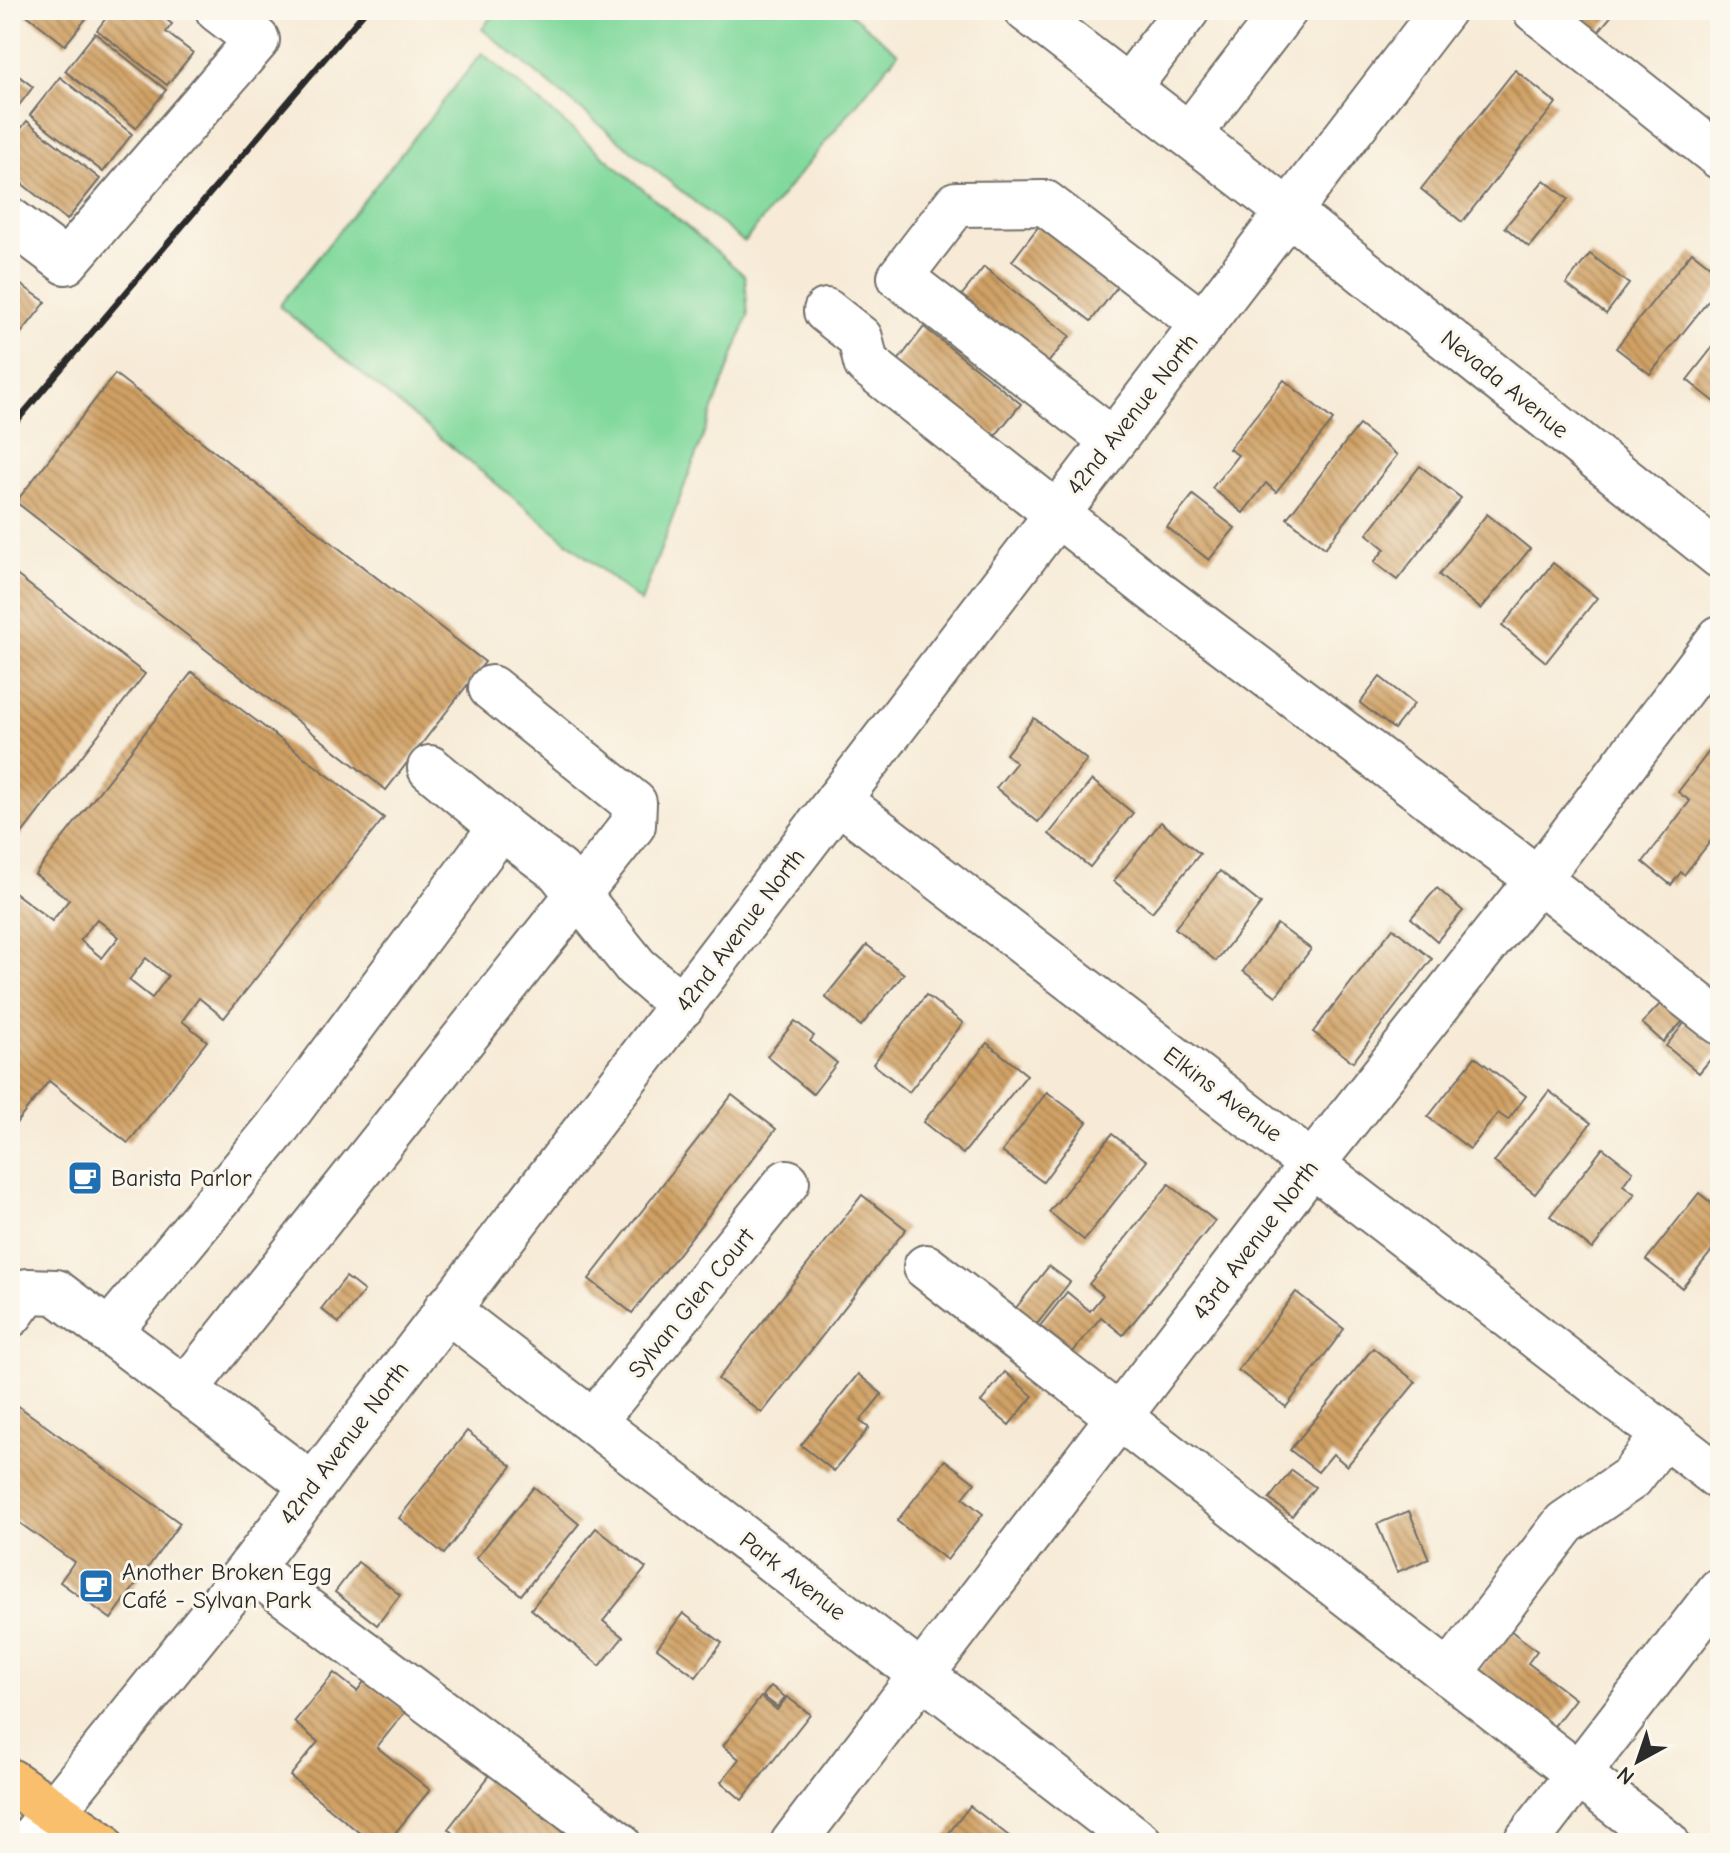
<svg xmlns="http://www.w3.org/2000/svg" width="1730" height="1853" viewBox="0 0 1730 1853" font-family="'Comic Neue',sans-serif">
<style>
.green{fill:#82d99d;stroke:#568264;stroke-width:2}
.building{fill:url(#building-back-hatch);fill-rule:evenodd}
.lines{fill:none;stroke-linecap:round;stroke-linejoin:round}
.minor-casing{stroke:#726e67;stroke-width:48}
.major-casing{stroke:#726e67;stroke-width:48}
.minor{stroke:#fff;stroke-width:44}
.major{stroke:#f9bf6c;stroke-width:44}
.rail{stroke:#2b2b2b;stroke-width:6}
.labels{text-anchor:middle;dominant-baseline:central;stroke-width:6;stroke-linejoin:round;paint-order:stroke}
.street-label{font-size:24px;fill:#2b2b2b;stroke:#fbf7ec}
.poi-label{font-size:24px;fill:#2b2b2b;stroke:#fbf7ec;text-anchor:start}
</style>
<defs>
<pattern id="building-back-hatch" width="6" height="6" patternUnits="userSpaceOnUse" patternTransform="scale(2)"><rect width="6" height="6" fill="#d0a165"/><path d="M-1 5l2 2M0 0l6 6M5-1l2 2" fill="none" stroke="#a98353"/></pattern>
</defs>
<rect width="100%" height="100%" fill="#fbf7ec"/>
<filter id="ink" filterUnits="userSpaceOnUse"><feTurbulence type="fractalNoise" baseFrequency=".0125" numOctaves="2"/><feDisplacementMap in="SourceGraphic" scale="16" xChannelSelector="R" yChannelSelector="G"/><feConvolveMatrix kernelMatrix="1 2 1 2 8 2 1 2 1" color-interpolation-filters="sRGB"/></filter>
<filter id="wash" filterUnits="userSpaceOnUse"><feTurbulence type="fractalNoise" baseFrequency=".006" numOctaves="4" result="noise"/><feDisplacementMap in="SourceGraphic" scale="32" xChannelSelector="R" yChannelSelector="G"/><feGaussianBlur stdDeviation="1.8" result="paint"/><feColorMatrix in="noise" values="0 0 0 0 0 0 0 0 0 0 0 0 0 0 0 0 0 1.4 0 .05"/><feComposite in="paint" operator="in"/></filter>
<g filter="url(#wash)">
<rect width="100%" height="100%" fill="#f7ebd7"/>
<g class="green">
<polygon points="497,10 846,10 898,53 744,242 482,29"/>
<polygon points="482,53 745,276 748,316 641,602 279,306"/>
</g>
<g id="blocks">
<g class="building">
<polygon points="25,10 93,10 65,45 23,12"/>
<polygon points="112,10 154,10 172,24 166,32 193,53 167,85 97,30"/>
<polygon points="1570,10 1608,10 1613,14 1590,42"/>
<polygon points="95,33 166,90 136,128 65,71"/>
<polygon points="10,69 33,87 10,117"/>
<polygon points="1515,70 1556,103 1462,222 1421,189"/>
<polygon points="60,77 132,134 103,172 30,115"/>
<polygon points="27,121 100,179 67,220 10,174 10,143"/>
<polygon points="1544,180 1568,199 1529,247 1505,227"/>
<polygon points="1045,218 1124,278 1091,321 1012,261"/>
<polygon points="1692,252 1720,274 1720,286 1650,374 1616,348"/>
<polygon points="1590,254 1629,284 1606,314 1566,284"/>
<polygon points="984,267 1070,336 1038,375 953,306"/>
<polygon points="14,280 46,302 10,347 10,286"/>
<polygon points="924,327 1021,404 987,446 891,370"/>
<polygon points="1720,338 1720,406 1687,380"/>
<polygon points="115,374 485,662 386,790 16,502"/>
<polygon points="1284,380 1333,420 1276,492 1266,483 1243,513 1212,488 1238,455 1229,449"/>
<polygon points="1359,425 1397,455 1325,548 1287,518"/>
<polygon points="1420,466 1461,498 1397,580 1374,562 1385,549 1367,534"/>
<polygon points="1193,495 1235,528 1209,560 1167,527"/>
<polygon points="1487,514 1530,549 1481,609 1439,575"/>
<polygon points="1553,563 1597,598 1546,662 1502,626"/>
<polygon points="10,570 145,674 10,849"/>
<path d="M192 672 384 818 224 1018 199 998 182 1021 207 1041 128 1143 49 1081 10 1131V889L52 921 69 900 35 874ZM97 919 119 937 102 958 80 940ZM146 958 168 976 152 998 129 980Z"/>
<polygon points="1380,677 1414,704 1394,729 1360,703"/>
<polygon points="1034,718 1087,760 1038,822 996,788 1016,763 1006,754"/>
<polygon points="1720,737 1720,829 1684,875 1681,872 1671,885 1643,862 1690,801 1678,792"/>
<polygon points="1092,780 1133,813 1090,867 1049,834"/>
<polygon points="1161,822 1200,854 1152,912 1114,881"/>
<polygon points="1220,871 1261,904 1216,961 1175,928"/>
<polygon points="1437,888 1463,911 1437,941 1411,918"/>
<polygon points="1277,924 1311,949 1276,996 1243,971"/>
<polygon points="1393,928 1432,959 1353,1062 1313,1032"/>
<polygon points="867,945 904,974 861,1026 825,997"/>
<polygon points="926,995 963,1023 909,1092 873,1064"/>
<polygon points="1665,999 1686,1018 1663,1042 1642,1023"/>
<polygon points="795,1021 814,1036 810,1041 837,1063 813,1094 767,1056"/>
<polygon points="1686,1021 1720,1048 1699,1073 1666,1046"/>
<polygon points="987,1043 1027,1075 963,1154 923,1122"/>
<polygon points="1475,1057 1526,1096 1508,1120 1498,1113 1470,1149 1428,1117"/>
<polygon points="1549,1091 1591,1123 1535,1194 1494,1162"/>
<polygon points="1047,1092 1087,1122 1043,1182 1002,1152"/>
<polygon points="732,1095 776,1129 632,1313 589,1279"/>
<polygon points="1112,1134 1147,1161 1084,1240 1049,1212"/>
<polygon points="1603,1148 1633,1171 1623,1185 1635,1194 1592,1249 1550,1216"/>
<polygon points="1169,1184 1215,1221 1123,1335 1101,1317 1073,1352 1040,1326 1067,1292 1090,1311 1103,1295 1089,1284"/>
<polygon points="1699,1193 1720,1210 1720,1241 1682,1288 1646,1260"/>
<polygon points="862,1195 906,1229 762,1413 718,1379"/>
<polygon points="1049,1266 1070,1282 1033,1329 1012,1313"/>
<polygon points="346,1277 364,1291 339,1323 321,1309"/>
<polygon points="1296,1292 1344,1329 1286,1407 1238,1370"/>
<polygon points="1373,1348 1416,1382 1347,1466 1333,1454 1318,1472 1290,1450"/>
<polygon points="1005,1372 1033,1396 1009,1425 981,1402"/>
<polygon points="858,1374 882,1394 860,1421 869,1428 834,1471 801,1445"/>
<polygon points="10,1400 180,1523 111,1619 60,1582 74,1562 10,1516"/>
<polygon points="467,1431 512,1466 444,1554 399,1518"/>
<polygon points="945,1460 975,1483 963,1498 983,1514 947,1560 897,1521"/>
<polygon points="1292,1470 1315,1487 1292,1516 1269,1499"/>
<polygon points="534,1487 579,1524 521,1595 476,1558"/>
<polygon points="1409,1511 1429,1559 1397,1572 1377,1524"/>
<polygon points="596,1528 646,1568 603,1621 623,1637 600,1666 531,1609"/>
<polygon points="358,1562 400,1595 377,1625 335,1592"/>
<polygon points="683,1613 722,1643 696,1677 657,1648"/>
<polygon points="1510,1630 1537,1651 1528,1663 1575,1699 1551,1730 1477,1673"/>
<polygon points="334,1673 357,1691 366,1679 405,1712 377,1747 430,1790 387,1843 372,1843 290,1776 318,1742 294,1722"/>
<polygon points="771,1686 785,1697 777,1707 763,1696"/>
<polygon points="761,1697 777,1710 787,1697 810,1714 742,1800 721,1782 739,1759 723,1746"/>
<polygon points="490,1775 567,1835 560,1843 467,1843 448,1829"/>
<polygon points="970,1806 1018,1843 941,1843"/>
</g>
</g>
</g>
<g filter="url(#ink)">
<use href="#blocks" fill-opacity="0" stroke="#726e67" stroke-width="2"/>
<g class="lines">
<defs>
<g id="minor">
<polyline points="1027,10 1290,213 1720,556"/>
<polyline points="1535,10 1720,157"/>
<polyline points="1128,88 1187,10"/>
<polyline points="1189,135 1285,10"/>
<polyline points="10,220 66,262 257,40 218,10"/>
<polyline points="826,311 860,338 866,363 1151,588 1538,879 1720,1022"/>
<polyline points="1112,440 900,277 956,204 1045,203 1203,324"/>
<polyline points="430,768 511,835"/>
<polyline points="838,800 1720,1478"/>
<polyline points="926,1267 1667,1843"/>
<polyline points="446,1309 1140,1843"/>
<polyline points="10,1315 28,1291 56,1292 312,1485"/>
<polyline points="109,1332 276,1129 492,839 511,835 559,871 636,967 682,1006"/>
<polyline points="185,1390 633,825 634,803 491,688"/>
<polyline points="593,1422 787,1182"/>
<polyline points="250,1568 618,1843"/>
<polyline points="1449,1674 1565,1523 1631,1478 1664,1435"/>
<polyline points="28,1843 250,1568 1443,10"/>
<polyline points="793,1843 1313,1163 1538,879 1720,638"/>
<polyline points="1525,1843 1720,1590"/>
</g>
<polyline id="major" points="10,1781 100,1843"/>
</defs>
<use href="#minor" class="minor-casing"/>
<use href="#major" class="major-casing"/>
<use href="#minor" class="minor"/>
<use href="#major" class="major"/>
<polyline class="rail" points="10,429 366,10"/>
</g>
</g>
<defs>
<symbol id="cafe-square" viewBox="-11 -11 22 22"><rect x="-9" y="-9" width="18" height="18" rx="4" fill="#1f6fb2" stroke="#fbf7ec"/><path d="M-5.5-4.5H6V0H3Q3 3.5 0 3.5H-2.5Q-5.5 3.5-5.5 0ZM3-3.2v2h1.7v-2ZM-6 4.5H4V6H-6Z" fill="#fff"/></symbol>
</defs>
<g fill-rule="evenodd">
<use href="#cafe-square" x="65" y="1158" width="40" height="40"/>
<use href="#cafe-square" x="76" y="1566" width="40" height="40"/>
</g>
<g class="labels">
<g class="street-label">
<text transform="translate(1505 384) rotate(39)">Nevada Avenue</text>
<text transform="translate(1132 414) rotate(-52)">42nd Avenue North</text>
<text transform="translate(740 930) rotate(-53)">42nd Avenue North</text>
<text transform="translate(1223 1094) rotate(37)">Elkins Avenue</text>
<text transform="translate(1255 1240) rotate(-53)">43rd Avenue North</text>
<text transform="translate(691 1303) rotate(-51)">Sylvan Glen Court</text>
<text transform="translate(344 1443) rotate(-53)">42nd Avenue North</text>
<text transform="translate(793 1576) rotate(38)">Park Avenue</text>
</g>
<g class="poi-label">
<text x="111" y="1178">Barista Parlor</text>
<text x="122" y="1572">Another Broken Egg<tspan x="122" dy="28">Café - Sylvan Park</tspan></text>
</g>
</g>
<rect width="1730" height="1853" fill="none" stroke="#fbf7ec" stroke-width="40"/>
<g transform="translate(1638 1761) rotate(220)" stroke="#fbf7ec" stroke-width="6" paint-order="stroke">
<path d="M0-6L14 30L0 20L-14 30Z" fill="#2b2b2b"/>
<text y="-12" font-size="22" font-weight="bold" text-anchor="middle" fill="#2b2b2b">N</text>
</g>
</svg>
